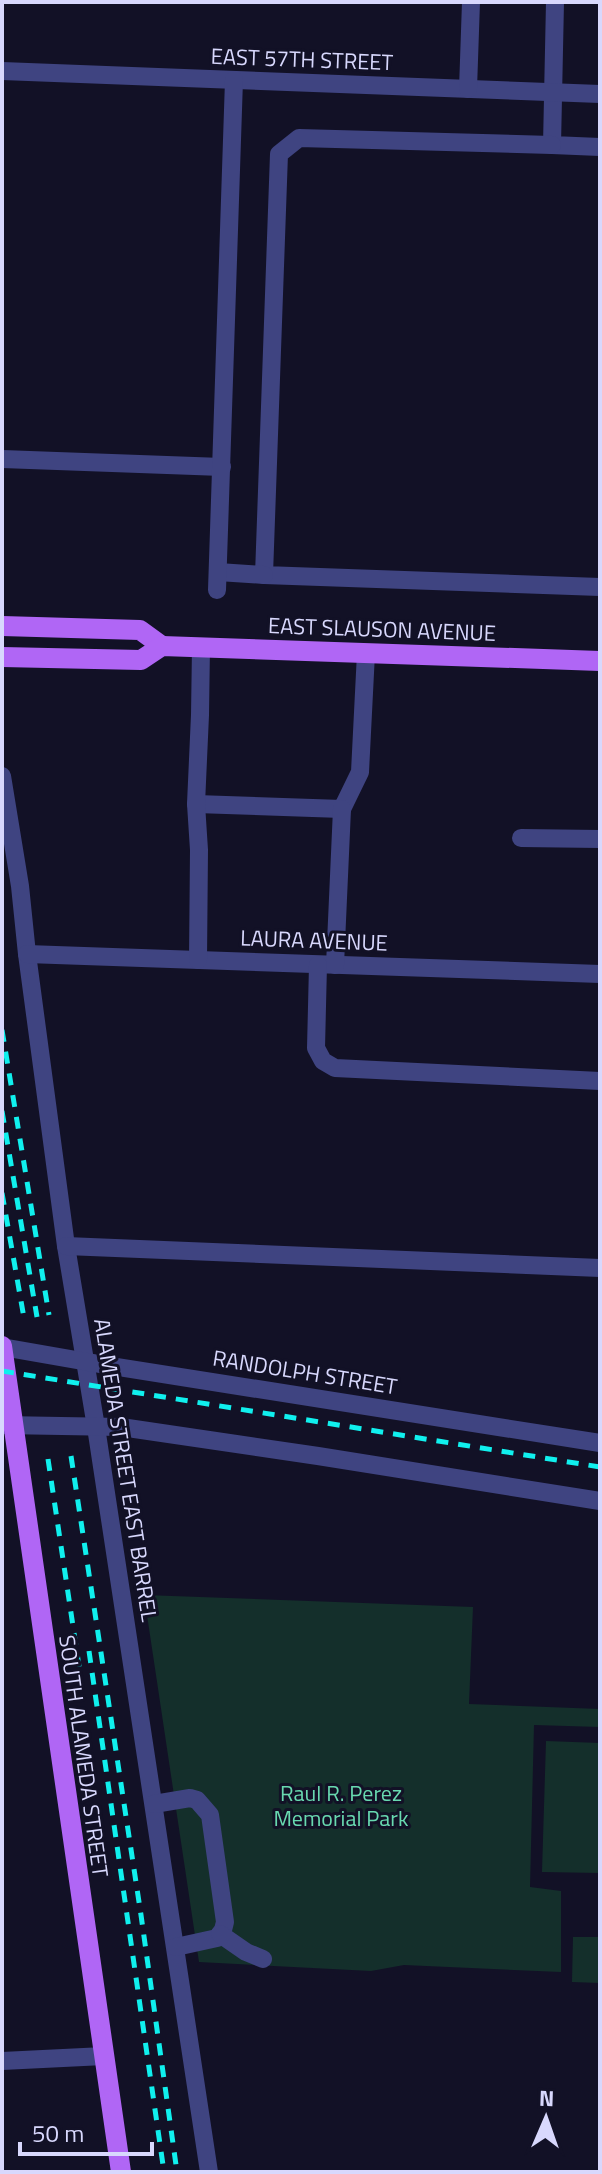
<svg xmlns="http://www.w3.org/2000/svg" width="602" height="2174" viewBox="0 0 602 2174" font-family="'Titillium Web',sans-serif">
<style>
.green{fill:#142f2b}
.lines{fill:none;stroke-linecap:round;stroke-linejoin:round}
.minor{stroke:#3f4481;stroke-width:18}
.major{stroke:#b066f5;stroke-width:20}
.rail{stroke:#10f0ee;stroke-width:5;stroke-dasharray:12 10;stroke-linecap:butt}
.labels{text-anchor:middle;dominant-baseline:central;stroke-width:6;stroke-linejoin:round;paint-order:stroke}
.street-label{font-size:22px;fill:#d8d8fd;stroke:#121126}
.park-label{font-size:22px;fill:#68d9b0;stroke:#121126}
</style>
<rect width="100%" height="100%" fill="#121126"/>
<g class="green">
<polygon points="144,1595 473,1607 469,1704 600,1709 600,1727 534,1725 530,1887 561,1891 561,1972 404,1965 371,1971 199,1962"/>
<polygon points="546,1741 600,1743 600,1873 542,1872"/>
<polygon points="573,1937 600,1937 600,1983 572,1982"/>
</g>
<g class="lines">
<g class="minor">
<polyline points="555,2 552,145 600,147"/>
<polyline points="2,71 600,94"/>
<polyline points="468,89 471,2"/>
<polyline points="552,145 299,138 279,154 264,575 600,587"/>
<polyline points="2,459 222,467"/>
<polyline points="218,572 264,575"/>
<polyline points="217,590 234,80"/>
<polyline points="2,776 20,886 27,954 66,1246 96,1427 209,2172"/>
<polyline points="196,804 342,809 360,772 366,653"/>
<polyline points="521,838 600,839"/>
<polyline points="27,954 600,974"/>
<polyline points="198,960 199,850 196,804 200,715 201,647"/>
<polyline points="318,965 316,1048 323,1061 335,1068 600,1081"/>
<polyline points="335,965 342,809"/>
<polyline points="66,1246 600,1268"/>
<polyline points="2,1347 105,1365 600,1443"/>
<polyline points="2,1425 121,1427 318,1456 600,1501"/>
<polyline points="154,1804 190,1798 197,1800 210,1815 225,1922 223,1930 217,1938 176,1947"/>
<polyline points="220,1934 246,1952 263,1959"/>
<polyline points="2,2061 104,2056"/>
</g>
<g class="major">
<polyline points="2,626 140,630 162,646"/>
<polyline points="2,657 141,660 162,646 600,661"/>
<polyline points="2,1346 121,2172"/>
</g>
<g class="rail">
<polyline points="2,1030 49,1315"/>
<polyline points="2,1111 37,1317"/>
<polyline points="2,1193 24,1318"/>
<polyline points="2,1371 600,1467"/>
<polyline points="71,1456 141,1915 177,2172"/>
<polyline points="48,1459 80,1673"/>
<polyline points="89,1651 164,2172"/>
</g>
</g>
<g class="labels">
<g class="street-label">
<text transform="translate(302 59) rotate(2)">EAST 57TH STREET</text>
<text transform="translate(382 629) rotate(2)">EAST SLAUSON AVENUE</text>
<text transform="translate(314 940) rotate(2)">LAURA AVENUE</text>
<text transform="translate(305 1372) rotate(9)">RANDOLPH STREET</text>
<text transform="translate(126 1470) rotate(81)">ALAMEDA STREET EAST BARREL</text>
<text transform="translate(84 1756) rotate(82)">SOUTH ALAMEDA STREET</text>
</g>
<g class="park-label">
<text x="341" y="1793">Raul R. Perez<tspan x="341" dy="25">Memorial Park</tspan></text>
</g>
</g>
<rect width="602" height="2174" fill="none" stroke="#d8d8fd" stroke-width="8"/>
<g transform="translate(546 2118) rotate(2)" stroke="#121126" stroke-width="6" paint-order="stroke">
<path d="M0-6L14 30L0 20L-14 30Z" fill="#d8d8fd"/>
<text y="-12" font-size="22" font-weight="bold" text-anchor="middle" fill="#d8d8fd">N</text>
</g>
<path d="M20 2142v12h132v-12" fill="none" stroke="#d8d8fd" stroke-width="4"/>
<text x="32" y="2142" font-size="24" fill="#d8d8fd" stroke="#121126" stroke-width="6" paint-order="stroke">50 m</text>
</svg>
